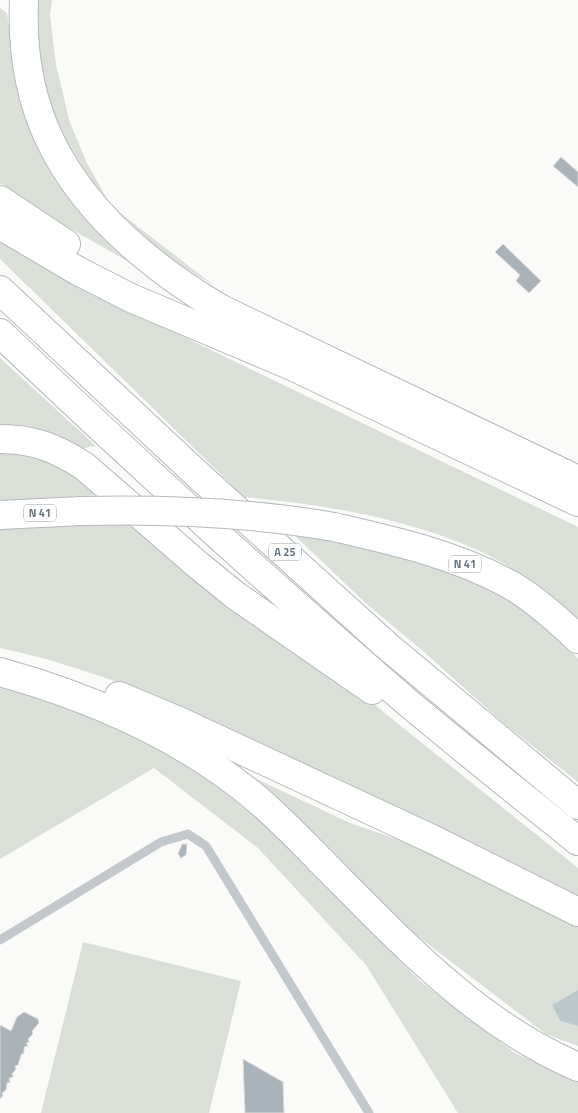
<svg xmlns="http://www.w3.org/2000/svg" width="578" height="1113" viewBox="0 0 578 1113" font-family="'Titillium Web',sans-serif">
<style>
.green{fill:#dadfd7}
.water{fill:#bbc7cb}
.building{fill:#aab3b9;stroke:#dcdcda}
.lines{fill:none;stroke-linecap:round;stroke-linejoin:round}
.trunk-casing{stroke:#b4b9bd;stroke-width:30}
.motorway-casing{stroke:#b4b9bd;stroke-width:30}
.service{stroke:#c3c8cc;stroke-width:9}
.trunk{stroke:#fff;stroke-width:28}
.motorway{stroke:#fff;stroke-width:28}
.trunk-bridge-casing{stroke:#b4b9bd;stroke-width:30;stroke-linecap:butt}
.trunk-bridge{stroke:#fff;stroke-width:28}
.labels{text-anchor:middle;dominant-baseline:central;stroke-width:5;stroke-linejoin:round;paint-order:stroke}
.shield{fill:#fff;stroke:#939fa8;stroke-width:1}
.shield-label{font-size:11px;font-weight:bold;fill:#657683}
</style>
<rect width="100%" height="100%" fill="#fafaf8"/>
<g class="green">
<polygon points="35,0 52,0 50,15 56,65 70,123 87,163 111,206 216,287 140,240 100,201 60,139 41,86"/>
<polygon points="0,8 7,13 16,78 157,278 57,221 0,183"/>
<path d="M0 238 122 307 578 527V622C558 603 537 584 513 569 439 523 331 505 244 497L0 259Z"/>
<polygon points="0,358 96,446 80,449 0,428"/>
<polygon points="0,448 60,460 98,495 0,502"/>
<path d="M135 522 366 698 578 868V898L173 704C117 681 59 660 0 648V527Z"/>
<polygon points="292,533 363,541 455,570 509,600 565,643 578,659 578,782 502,722 423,651 369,606"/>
<polygon points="0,682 77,709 158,745 198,771 282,839 420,981 515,1053 578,1082 578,1113 458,1113 366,965 258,848 154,768 0,859"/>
<polygon points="242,772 350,823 445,856 578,926 578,990 552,1005 560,1021 578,1026 578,1046 546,1034 391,916"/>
<polygon points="83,942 241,981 209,1113 41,1113"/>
</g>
<polygon class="water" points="578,990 578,1026 560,1021 552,1005"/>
<g class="building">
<polygon points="561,157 578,172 578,187 553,166"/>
<polygon points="503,244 541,281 529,293 516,281 520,275 495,252"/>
<polygon points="182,844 187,844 186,855 181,858 178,854"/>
<polygon points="24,1012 38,1019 39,1023 32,1031 33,1034 28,1039 29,1042 26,1043 28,1046 24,1047 24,1053 21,1055 18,1065 15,1066 16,1069 12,1074 13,1077 9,1078 10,1082 7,1083 6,1090 2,1093 3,1096 0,1099 0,1025 11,1031 17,1017"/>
<polygon points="243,1059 283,1082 284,1113 245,1113"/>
</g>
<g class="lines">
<defs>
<g id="trunk">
<polyline points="0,200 66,244"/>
<polyline points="0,225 78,271 131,298 292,366 578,502"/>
<polyline points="0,515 81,511"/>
<path d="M334 527C394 541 454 554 509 584 535 599 557 619 578 639"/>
<path d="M0 672C93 698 184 737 258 800 279 818 298 838 318 858 397 937 473 1022 578 1067"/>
<polyline points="119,696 181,722 432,839 578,912"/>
</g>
<g id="motorway">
<path d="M24 0C19 107 60 184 140 252 166 274 192 292 221 309L578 480"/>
<polyline points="0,290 199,476 386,645 578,805"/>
<path d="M0 333C132 459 268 582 407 702 463 749 521 795 578 841"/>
<path d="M0 439C34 439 56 448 84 466L198 565 235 595 372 690"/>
</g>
</defs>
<use href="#trunk" class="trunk-casing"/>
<use href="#motorway" class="motorway-casing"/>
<polyline class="service" points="0,940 161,842 188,834 206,846 369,1113"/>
<use href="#trunk" class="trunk"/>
<use href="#motorway" class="motorway"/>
<defs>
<path id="trunk-bridge" d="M81 511C167 509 249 512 334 527"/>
</defs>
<use href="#trunk-bridge" class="trunk-bridge-casing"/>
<use href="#trunk-bridge" class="trunk-bridge"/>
</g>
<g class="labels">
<g class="shield">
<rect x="24" y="504.5" width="32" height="17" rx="4"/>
<rect x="269" y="543.5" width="32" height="17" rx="4"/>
<rect x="449" y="555.5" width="32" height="17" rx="4"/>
</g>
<g class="shield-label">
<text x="40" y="513">N 41</text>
<text x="285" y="552">A 25</text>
<text x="465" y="564">N 41</text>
</g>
</g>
</svg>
